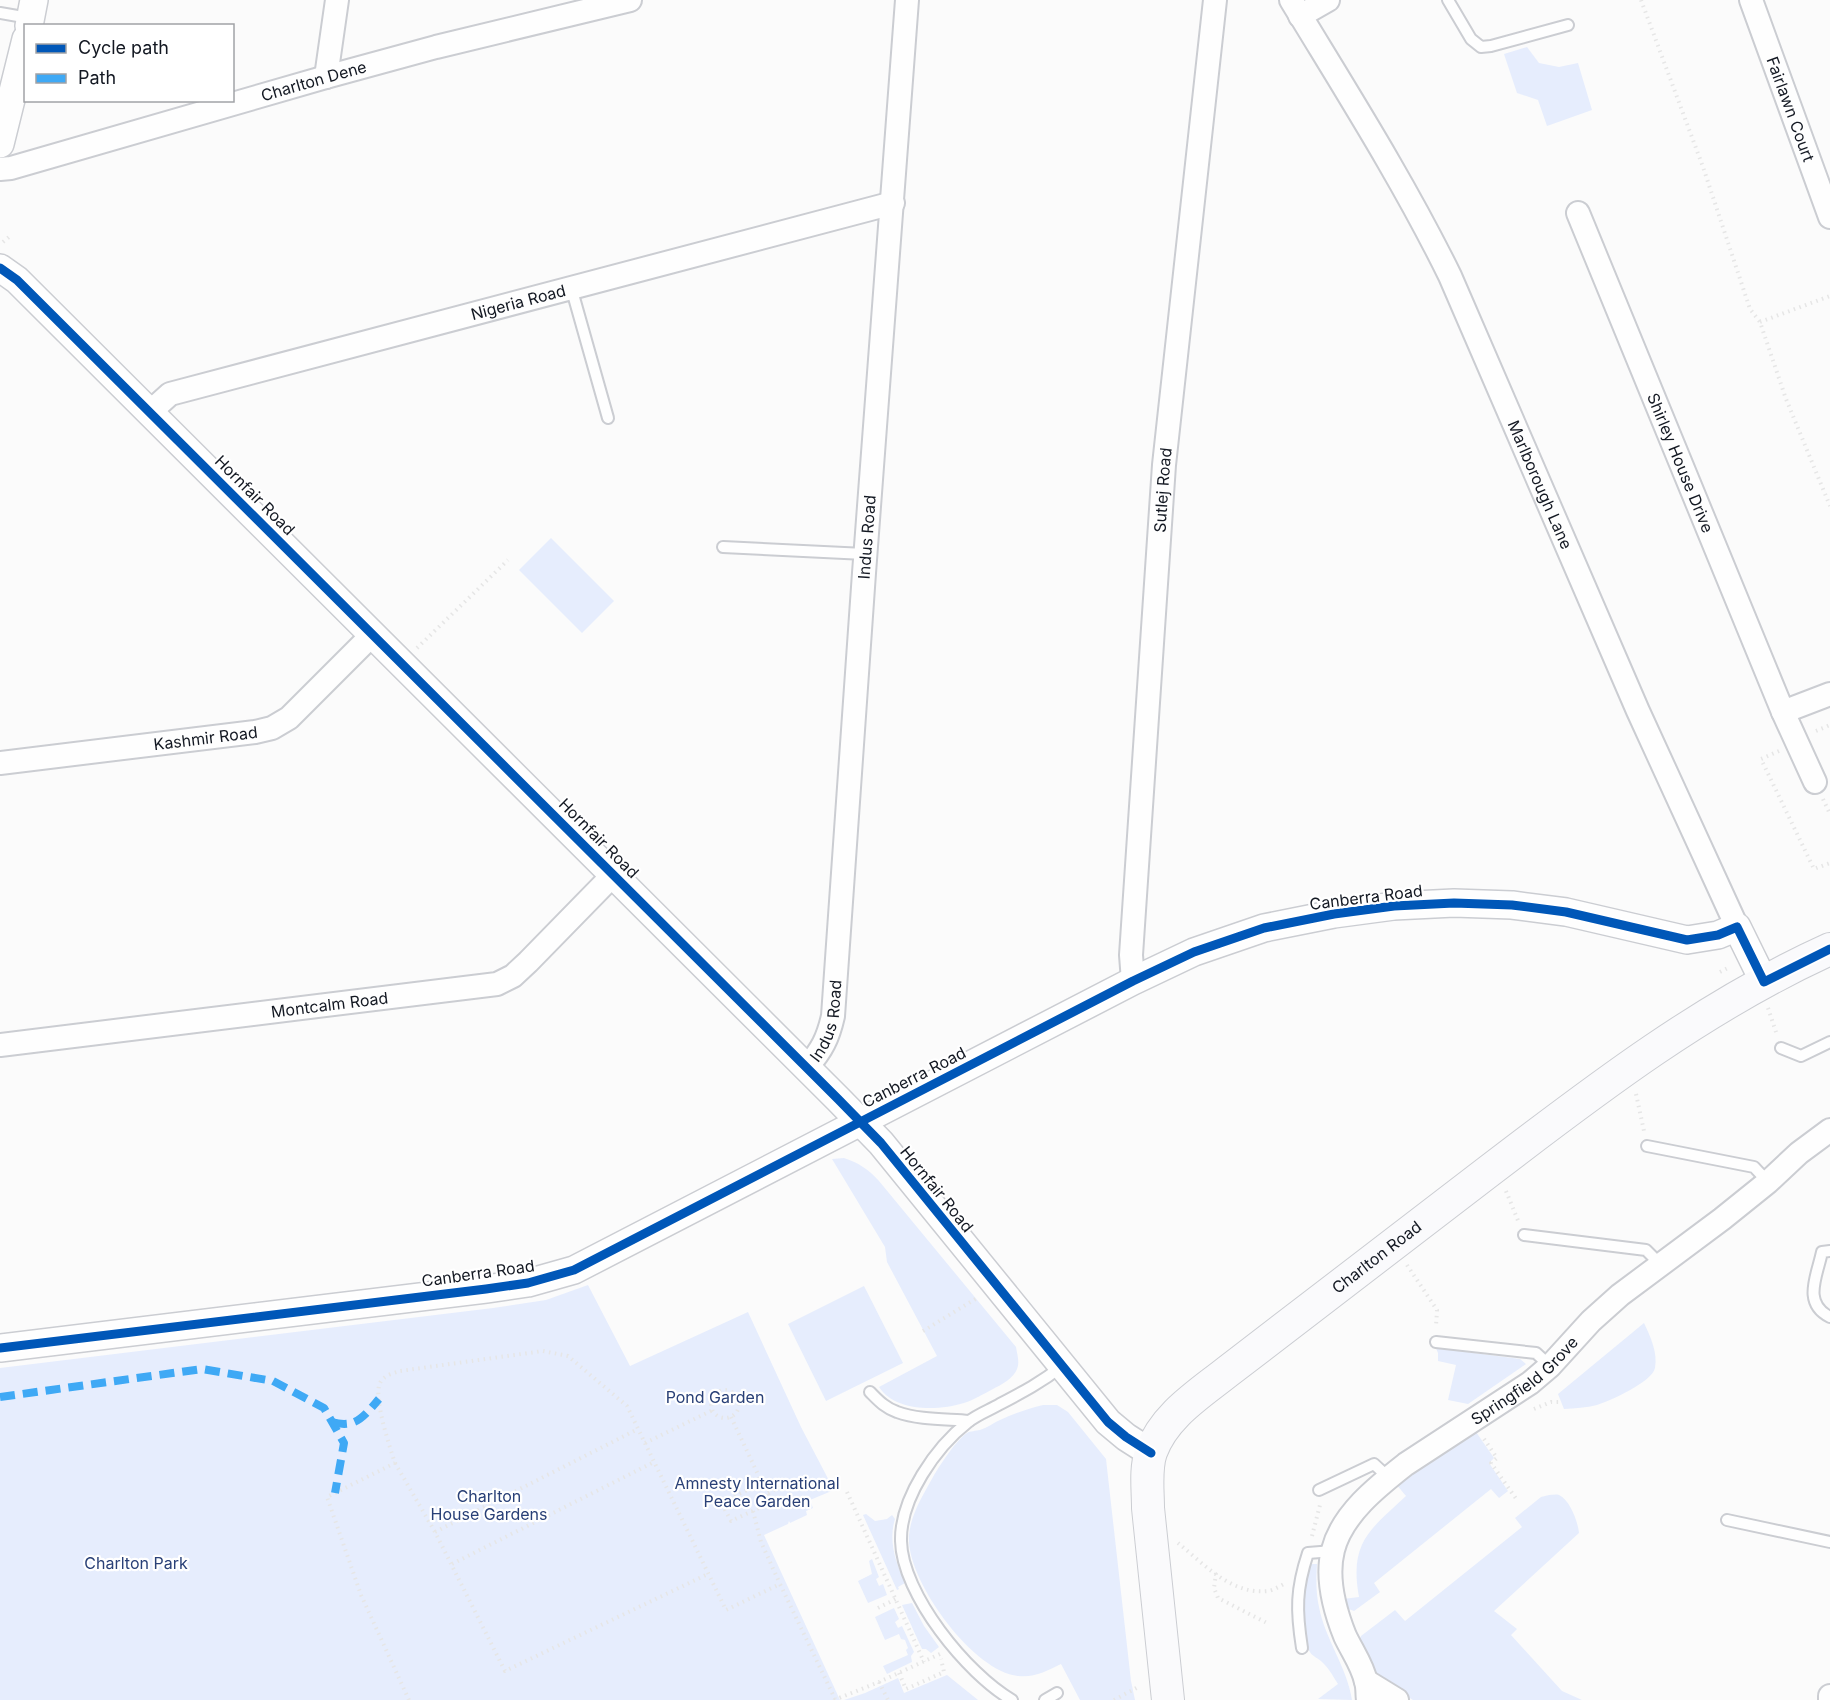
<svg xmlns="http://www.w3.org/2000/svg" width="1830" height="1700" viewBox="0 0 1830 1700" font-family="Inter,sans-serif">
<style>
.green{fill:#e6edfd}
.lines{fill:none;stroke-linecap:round;stroke-linejoin:round}
.service-casing{stroke:#cbcdd2;stroke-width:14}
.minor-casing{stroke:#cbcdd2;stroke-width:26}
.tertiary-casing{stroke:#cbcdd2;stroke-width:30}
.secondary-casing{stroke:#cbcdd2;stroke-width:34}
.path{stroke:#e6e6e6;stroke-width:4;stroke-dasharray:1.5 4.5;stroke-linecap:butt}
.service{stroke:#fefefe;stroke-width:10}
.minor{stroke:#fefefe;stroke-width:22}
.tertiary{stroke:#fefefe;stroke-width:27}
.secondary{stroke:#fafafc;stroke-width:32}
.quiet{stroke:#3fa9f5;stroke-width:8;stroke-dasharray:15 8;stroke-linecap:butt}
.cycleway-casing{stroke:#fff;stroke-width:13}
.cycleway{stroke:#0057b8;stroke-width:9}
.labels{text-anchor:middle;dominant-baseline:central;stroke-width:4.5;stroke-linejoin:round;paint-order:stroke}
.street-label{font-size:16px;fill:#131822;stroke:#fff}
.park-label{font-size:16px;fill:#294077;stroke:#fff}
</style>
<rect width="100%" height="100%" fill="#fbfbfb"/>
<g class="green">
<polygon points="1527,47 1539,63 1559,67 1578,63 1592,110 1547,126 1538,100 1517,93 1504,54"/>
<polygon points="551,538 614,601 582,633 519,570"/>
<path d="M844 1158C859 1163 868 1169 879 1181L1016 1347C1017 1354 1020 1362 1017 1369 1014 1378 1001 1385 993 1389 983 1394 974 1400 964 1403 938 1411 895 1412 879 1387L937 1356 887 1262 885 1247 832 1159Z"/>
<polygon points="588,1285 630,1366 748,1312 801,1427 834,1490 810,1500 813,1508 806,1511 807,1515 790,1523 789,1521 788,1524 764,1535 840,1700 0,1700 0,1368 493,1308 546,1300"/>
<polygon points="864,1286 903,1363 826,1401 788,1324"/>
<path d="M1644 1323C1650 1336 1658 1352 1655 1368 1652 1382 1610 1401 1597 1405 1586 1408 1575 1408 1564 1409L1558 1394Z"/>
<polygon points="1436,1348 1520,1359 1526,1364 1468,1404 1448,1400 1456,1365 1438,1361 1438,1353"/>
<path d="M1043 1405H1057L1068 1412 1106 1459 1131 1681 1135 1700H1080L1061 1664C1047 1671 1034 1678 1018 1676 973 1672 905 1579 909 1535 911 1514 923 1495 933 1477 940 1465 956 1440 967 1433 970 1431 976 1431 980 1430 987 1428 993 1423 1000 1420 1014 1413 1028 1409 1043 1405Z"/>
<path d="M1474 1429 1494 1458 1489 1463 1508 1491 1499 1498 1491 1489 1374 1583 1380 1592 1354 1611 1346 1608 1343 1599 1359 1597C1349 1542 1370 1530 1406 1496L1396 1484Z"/>
<path d="M1549 1495C1552 1495 1556 1494 1559 1495 1570 1500 1578 1522 1579 1533L1494 1611 1517 1629 1511 1635 1562 1691 1582 1700H1413L1376 1677 1359 1641 1361 1636 1395 1610 1405 1621 1522 1527 1515 1518 1541 1497Z"/>
<path d="M866 1514 875 1521 887 1519 892 1515 895 1519C888 1541 896 1563 905 1583L898 1587 899 1589 897 1590 863 1515Z"/>
<polygon points="872,1559 879,1577 876,1579 879,1586 883,1584 887,1595 868,1603 858,1581 872,1574 869,1561"/>
<path d="M1312 1564H1317C1316 1579 1316 1593 1319 1607 1325 1639 1347 1667 1352 1700L1318 1699 1338 1684C1333 1676 1328 1667 1321 1661 1318 1658 1312 1656 1310 1652 1299 1638 1301 1577 1312 1564Z"/>
<polygon points="912,1603 924,1626 939,1647 931,1653 926,1649 922,1649 902,1605"/>
<polygon points="894,1608 899,1619 895,1622 898,1628 902,1626 914,1652 911,1656 912,1662 887,1674 883,1666 908,1655 906,1650 908,1648 905,1640 901,1639 899,1634 885,1640 875,1617"/>
<polygon points="947,1675 978,1700 844,1700 865,1693 898,1678 904,1693"/>
</g>
<g class="lines">
<defs>
<g id="service">
<polyline points="1448,0 1471,39 1481,47 1491,46 1568,25"/>
<polyline points="0,13 29,18"/>
<polyline points="571,287 608,418"/>
<polyline points="723,547 865,554"/>
<polyline points="1781,1048 1801,1056 1830,1042"/>
<polyline points="1647,1146 1754,1167 1768,1182"/>
<polyline points="1524,1235 1646,1250 1660,1264"/>
<path d="M1830 1251 1822 1252C1817 1276 1802 1303 1830 1317"/>
<polyline points="1436,1342 1536,1353 1550,1366"/>
<path d="M870 1392C878 1400 885 1408 897 1412 919 1420 946 1419 969 1421"/>
<polyline points="1319,1490 1374,1464 1389,1478"/>
<polyline points="1727,1520 1830,1542"/>
<path d="M1302 1648C1296 1610 1296 1589 1308 1553L1333 1551"/>
<path d="M1012 1700C967 1674 902 1594 901 1541 900 1498 936 1447 968 1422 978 1414 990 1410 1000 1404 1023 1392 1042 1382 1062 1366"/>
<polyline points="1045,1700 1057,1693"/>
</g>
<g id="minor">
<path id="s1" d="M1291 0C1346 91 1403 180 1450 276L1638 711 1737 927"/>
<path id="s2" d="M1751 0 1830 217"/>
<polyline points="1300,16 1328,0"/>
<polyline points="326,77 337,0"/>
<path id="s3" d="M0 169 11 168 326 77 436 47 630 0"/>
<path id="s4" d="M1578 213 1783 712 1815 782"/>
<path id="s5" d="M150 412 170 394 893 203"/>
<polyline points="1783,712 1830,694"/>
<path id="s6" d="M0 763 255 732 272 728 289 718 373 634"/>
<path id="s7" d="M1133 981 1131 955 1164 465 1215 0"/>
<path id="s8" d="M0 1045 497 984 513 976 528 962 614 874"/>
<path id="s9" d="M807 1067C822 1050 828 1038 833 1016L864 573 907 0"/>
<polyline points="1366,1681 1397,1700"/>
<path id="s10" d="M1368 1700C1367 1694 1368 1688 1366 1682 1363 1666 1352 1651 1345 1636 1335 1611 1326 1577 1333 1550 1342 1514 1378 1486 1406 1464L1530 1383 1550 1366 1591 1321 1620 1295 1722 1219 1768 1182 1799 1153 1830 1130"/>
<polyline points="1830,1700 1830,1696"/>
</g>
<g id="tertiary">
<polyline points="29,26 34,0"/>
<polyline points="0,144 26,39"/>
<polyline points="0,268 17,280 838,1099 881,1143 1108,1422 1126,1437 1151,1453"/>
<polyline points="0,1348 486,1289 528,1283 574,1270 1133,981 1194,952 1264,928 1334,914 1394,906 1454,903 1512,905 1566,912 1687,940 1718,935 1737,927 1764,982"/>
</g>
<g id="secondary">
<path id="s11" d="M1168 1700 1148 1508C1148 1490 1145 1469 1151 1452 1164 1416 1198 1395 1227 1372 1314 1305 1401 1238 1489 1171 1596 1089 1706 1005 1830 949"/>
</g>
</defs>
<use href="#service" class="service-casing"/>
<use href="#minor" class="minor-casing"/>
<use href="#tertiary" class="tertiary-casing"/>
<use href="#secondary" class="secondary-casing"/>
<g class="path">
<polyline points="1641,0 1703,167 1750,309 1760,322 1786,399 1830,506"/>
<polyline points="3,242 9,237"/>
<polyline points="1760,322 1830,296"/>
<polyline points="417,648 508,560"/>
<polyline points="1816,731 1830,725"/>
<polyline points="1779,751 1761,759 1814,869 1830,863"/>
<polyline points="1823,799 1830,814"/>
<polyline points="1720,972 1730,967"/>
<polyline points="1768,1008 1777,1035"/>
<polyline points="1636,1094 1644,1131"/>
<polyline points="1506,1191 1519,1223"/>
<polyline points="1407,1265 1437,1310 1436,1326"/>
<polyline points="923,1331 977,1298"/>
<circle cx="725" cy="1404" r="14"/>
<polyline points="1534,1409 1551,1402 1561,1402"/>
<polyline points="731,1417 762,1483"/>
<polyline points="1484,1439 1497,1458 1491,1463 1517,1500"/>
<polyline points="645,1443 713,1410"/>
<polyline points="395,1463 435,1532 505,1671 708,1574"/>
<polygon points="763,1483 772,1502 731,1521 721,1502"/>
<polyline points="847,1492 924,1662"/>
<polyline points="768,1493 791,1482"/>
<polyline points="753,1511 761,1542 780,1584"/>
<polyline points="435,1532 638,1429"/>
<polyline points="1312,1536 1320,1505"/>
<path d="M1178 1543C1204 1564 1231 1595 1268 1591 1274 1590 1280 1586 1286 1583"/>
<polyline points="452,1564 654,1462"/>
<polyline points="1216,1573 1214,1588 1218,1598 1269,1624"/>
<polyline points="878,1608 896,1599"/>
<polyline points="899,1673 906,1689 944,1672 941,1659"/>
<polyline points="879,1682 888,1700"/>
<path d="M409 1700 361 1595 327 1497 395 1463C390 1448 373 1397 380 1383 383 1376 393 1373 400 1371L543 1351 568 1356 627 1406 726 1610 780 1584 835 1699"/>
<polyline points="834,1700 879,1682 940,1654"/>
<polyline points="1114,1700 1140,1686"/>
</g>
<use href="#service" class="service"/>
<use href="#minor" class="minor"/>
<use href="#tertiary" class="tertiary"/>
<use href="#secondary" class="secondary"/>
<g class="quiet">
<polyline points="0,1397 202,1369 273,1381 324,1408 344,1443 335,1493"/>
<path d="M332 1422C356 1429 364 1416 379 1399"/>
</g>
<defs>
<g id="cycleway">
<polyline points="0,268 17,280 838,1099 881,1143 1108,1422 1126,1437 1151,1453"/>
<polyline points="0,1348 486,1289 528,1283 574,1270 1133,981 1194,952 1264,928 1334,914 1394,906 1454,903 1512,905 1566,912 1687,940 1718,935 1737,927 1764,982 1830,949"/>
</g>
</defs>
<use href="#cycleway" class="cycleway-casing"/>
<use href="#cycleway" class="cycleway"/>
</g>
<g class="labels">
<g class="street-label">
<text stroke="none"><textPath href="#s3" startOffset="326">Charlton Dene</textPath></text>
<text stroke="none"><textPath href="#s2" startOffset="116">Fairlawn Court</textPath></text>
<text stroke="none"><textPath href="#s5" startOffset="387">Nigeria Road</textPath></text>
<text stroke="none"><textPath href="#s4" startOffset="270">Shirley House Drive</textPath></text>
<text stroke="none"><textPath href="#s1" startOffset="546">Marlborough Lane</textPath></text>
<text stroke="none"><textPath href="#s7" startOffset="492">Sutlej Road</textPath></text>
<text transform="translate(255 495) rotate(45)">Hornfair Road</text>
<text stroke="none"><textPath href="#s9" startOffset="538">Indus Road</textPath></text>
<text stroke="none"><textPath href="#s6" startOffset="207">Kashmir Road</textPath></text>
<text transform="translate(599 838) rotate(45)">Hornfair Road</text>
<text transform="translate(1366 897) rotate(-7)">Canberra Road</text>
<text stroke="none"><textPath href="#s8" startOffset="332">Montcalm Road</textPath></text>
<text stroke="none"><textPath href="#s9" startOffset="52">Indus Road</textPath></text>
<text transform="translate(914 1077) rotate(-27)">Canberra Road</text>
<text transform="translate(937 1189) rotate(51)">Hornfair Road</text>
<text stroke="none"><textPath href="#s11" startOffset="550">Charlton Road</textPath></text>
<text transform="translate(478 1273) rotate(-8)">Canberra Road</text>
<text stroke="none"><textPath href="#s10" startOffset="417">Springfield Grove</textPath></text>
</g>
<g class="park-label">
<text x="715" y="1397">Pond Garden</text>
<text x="757" y="1483">Amnesty International<tspan x="757" dy="18">Peace Garden</tspan></text>
<text x="489" y="1496">Charlton<tspan x="489" dy="18">House Gardens</tspan></text>
<text x="136" y="1563">Charlton Park</text>
</g>
</g>
<rect x="24" y="24" width="210" height="78" fill="#ffffff" stroke="#a1a3a7" stroke-width="1.5"/>
<rect x="36" y="44" width="30" height="9" fill="#0057b8" stroke="#a1a3a7" stroke-width="1.5"/>
<text x="78" y="54" font-size="18" fill="#131822">Cycle path</text>
<rect x="36" y="74" width="30" height="9" fill="#3fa9f5" stroke="#a1a3a7" stroke-width="1.5"/>
<text x="78" y="84" font-size="18" fill="#131822">Path</text>
</svg>
